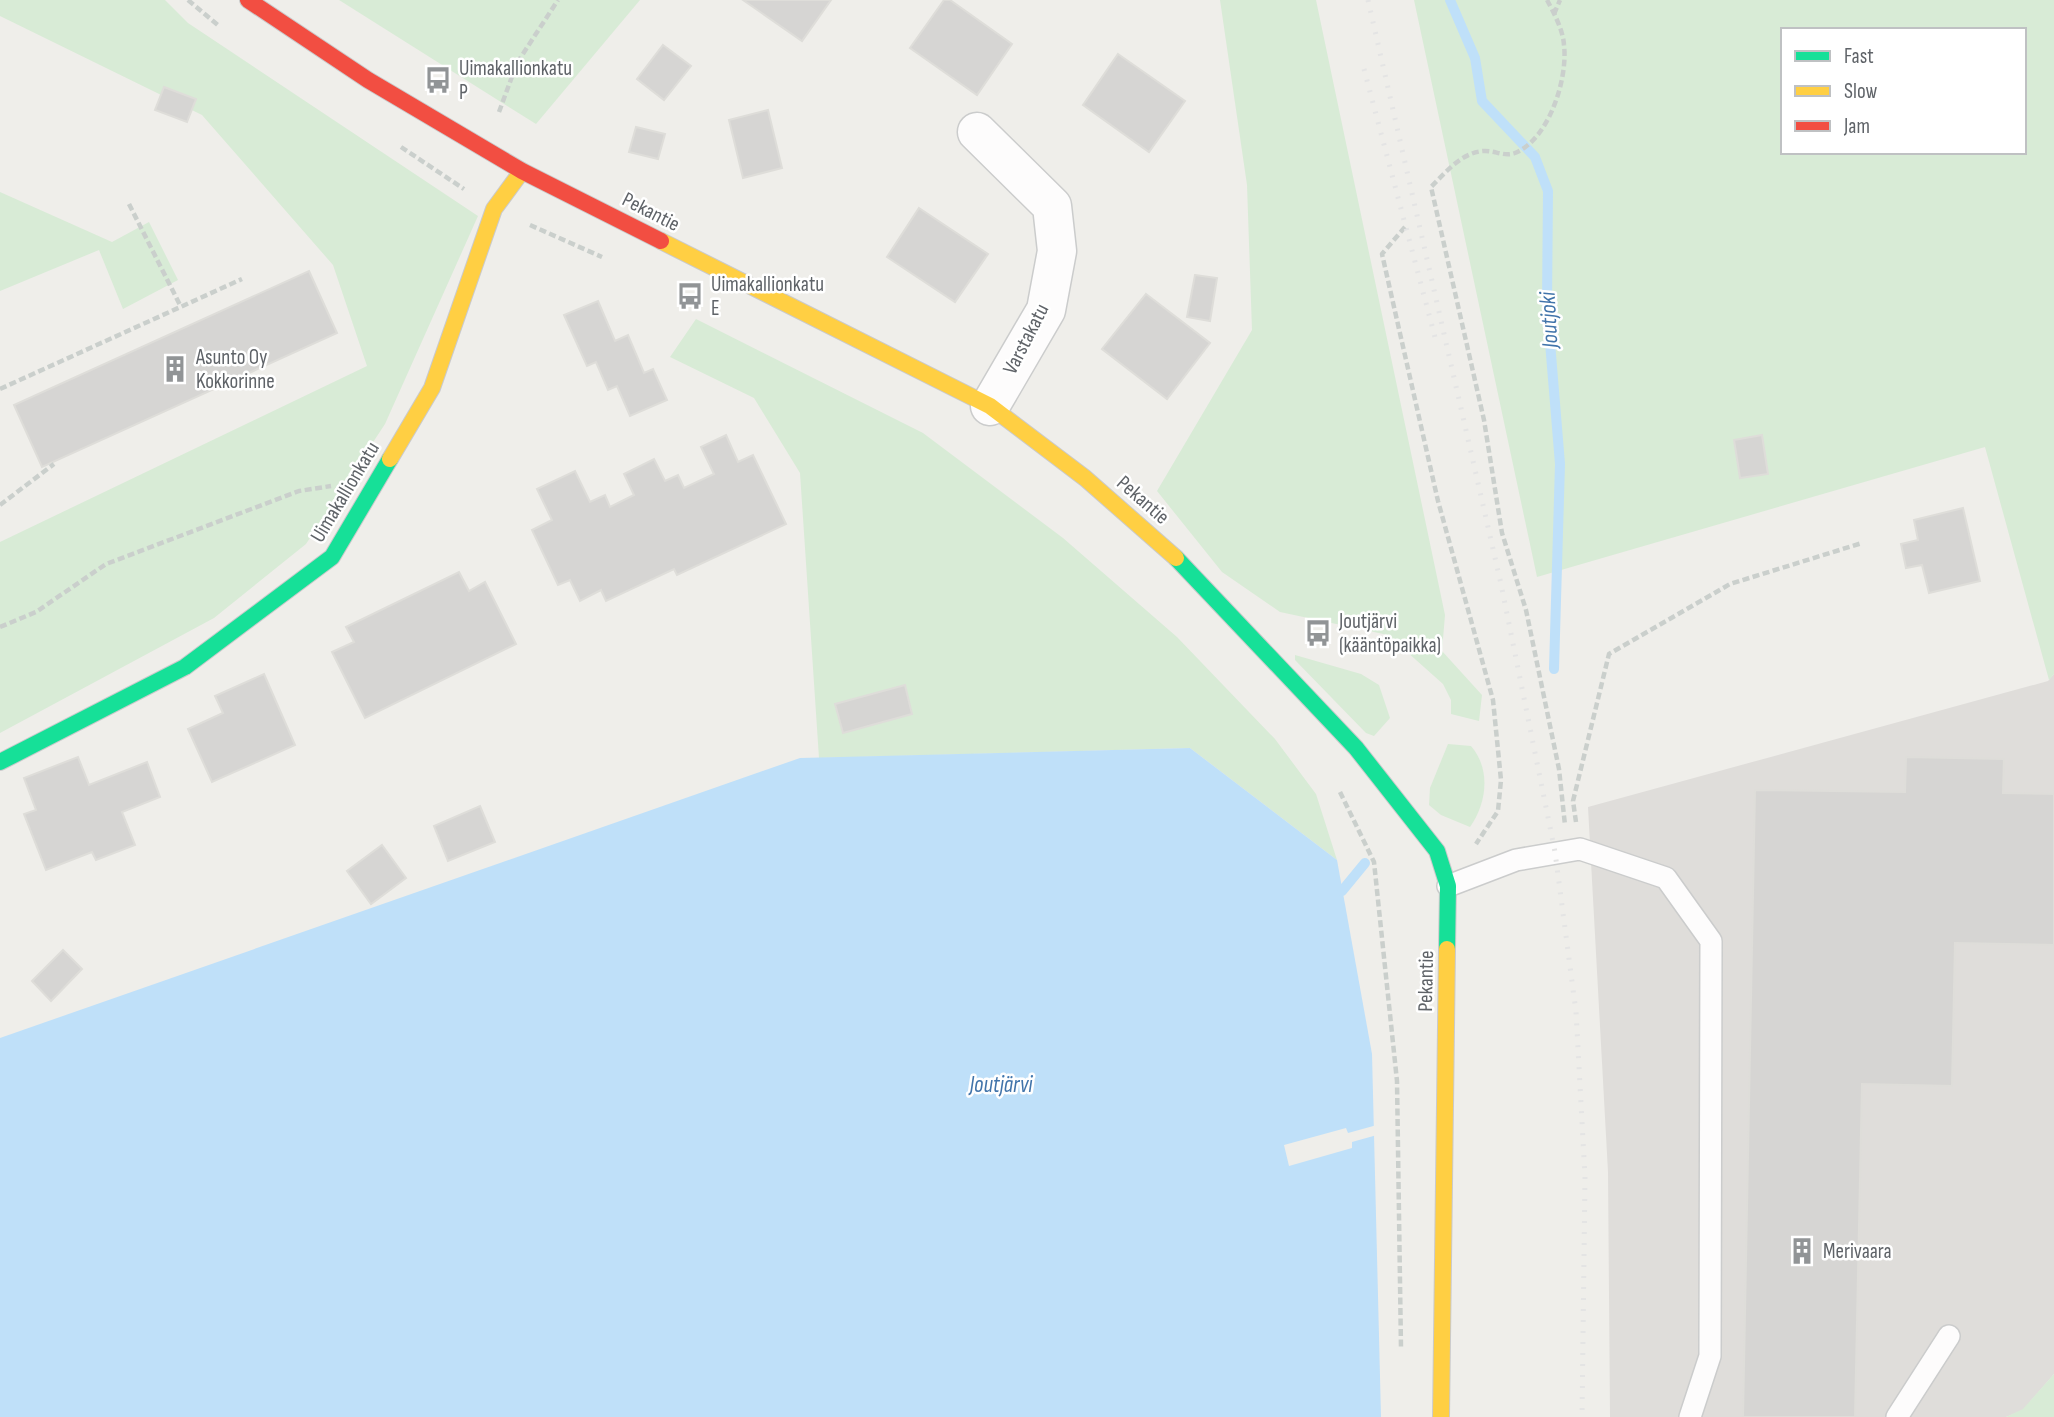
<svg xmlns="http://www.w3.org/2000/svg" width="2054" height="1417" viewBox="0 0 2054 1417" font-family="'Sofia Sans Condensed',sans-serif">
<style>
.industrial{fill:#dfddda}
.green{fill:#d8ebd6;fill-rule:evenodd}
.water{fill:#bfe0f9}
.pier{fill:#efeeea}
.lines{fill:none;stroke-linecap:round;stroke-linejoin:round}
.stream{stroke:#bfe0f9;stroke-width:10}
.building{fill:#d6d5d3;stroke:#deddd9;stroke-width:2}
.lane-casing{stroke:#cbcccc;stroke-width:24}
.street-casing{stroke:#cbcccc;stroke-width:41}
.fast-casing{stroke:#cacacb;stroke-width:18}
.slow-casing{stroke:#cacacb;stroke-width:18}
.jam-casing{stroke:#cacacb;stroke-width:18}
.path{stroke:#cacfcc;stroke-width:4.5;stroke-dasharray:7 3.5;stroke-linecap:butt}
.lane{stroke:#fdfcfc;stroke-width:21}
.street{stroke:#fdfcfc;stroke-width:38}
.fast{stroke:#16e098;stroke-width:16}
.slow{stroke:#ffcf43;stroke-width:16}
.jam{stroke:#f24e42;stroke-width:16}
.rail{stroke:#e4e4e4;stroke-width:5;stroke-dasharray:2 9;stroke-linecap:butt}
.labels{text-anchor:middle;dominant-baseline:central;stroke-width:5;stroke-linejoin:round;paint-order:stroke}
.poi-label{font-size:21px;fill:#5f6368;stroke:#fff;text-anchor:start}
.street-label{font-size:21px;fill:#5f6368;stroke:#fff}
.water-label{font-size:23px;font-style:italic;fill:#4174aa;stroke:#fff}
</style>
<rect width="100%" height="100%" fill="#efeeea"/>
<polygon class="industrial" points="2054,674 2054,1374 2023,1410 2006,1417 1610,1417 1608,1172 1588,807 2048,681"/>
<g class="green">
<polygon points="0,0 165,0 188,23 478,216 385,424 306,544 214,618 0,733 0,542 367,366 333,265 202,115 0,16"/>
<polygon points="339,0 640,0 536,124"/>
<polygon points="1220,0 1316,0 1445,615 1442,651 1482,695 1479,721 1451,714 1451,700 1443,684 1388,635 1280,612 1222,572 1157,491 1252,330 1247,185"/>
<path d="M1414 0H2054V674L2049 680 1985 447 1537 577ZM1783 30H2024V152H1783Z"/>
<polygon points="0,192 112,242 149,222 178,280 123,309 99,250 0,291"/>
<polygon points="696,319 923,433 1063,538 1177,637 1275,739 1316,794 1337,860 1190,748 819,758 800,473 754,398 670,357"/>
<polygon points="1295,655 1361,674 1379,685 1390,718 1374,736 1366,733 1295,660"/>
<path d="M1448 744 1471 746C1491 769 1487 803 1470 827L1441 815 1429 805 1430 788Z"/>
<polygon points="2054,1374 2054,1417 2006,1417 2023,1409"/>
</g>
<polygon class="water" points="1190,748 1337,860 1372,1054 1381,1417 0,1417 0,1038 800,758"/>
<polygon class="pier" points="1377,1125 1377,1135 1352,1142 1352,1148 1289,1166 1284,1145 1346,1128 1348,1133"/>
<g class="lines">
<g class="stream">
<polyline points="1450,0 1475,58 1482,101 1535,157 1548,191 1547,306 1560,464 1554,669"/>
<polyline points="1342,891 1365,863"/>
</g>
</g>
<g class="building">
<polygon points="743,0 831,0 802,41"/>
<polygon points="944,0 950,0 1012,44 977,95 910,48"/>
<polygon points="663,45 691,66 664,100 637,79"/>
<polygon points="1118,54 1185,101 1149,152 1083,105"/>
<polygon points="164,87 196,99 187,122 155,110"/>
<polygon points="768,110 782,168 743,178 729,120"/>
<polygon points="636,127 665,134 658,159 629,152"/>
<polygon points="919,208 988,254 955,302 887,257"/>
<polygon points="309,271 337,333 42,467 14,405"/>
<polygon points="1195,275 1217,278 1210,321 1187,317"/>
<polygon points="1146,294 1210,343 1167,399 1102,349"/>
<polygon points="598,301 615,341 628,335 644,373 653,369 667,400 630,416 617,386 608,390 596,362 587,366 564,315"/>
<polygon points="726,435 738,462 753,455 786,524 677,575 674,569 606,601 601,590 580,601 570,580 558,585 532,530 552,520 537,489 575,471 590,502 605,495 610,507 634,495 624,474 654,459 665,481 678,475 684,488 714,474 701,447"/>
<polygon points="1762,435 1768,474 1740,478 1734,440"/>
<polygon points="1963,508 1980,581 1929,593 1922,565 1906,568 1901,544 1918,540 1914,520"/>
<polygon points="459,572 469,591 485,582 516,644 365,718 332,652 354,642 346,627"/>
<polygon points="264,674 295,745 212,782 188,729 223,713 215,696"/>
<polygon points="905,685 912,714 843,733 835,704"/>
<polygon points="78,757 89,785 147,762 160,797 122,812 135,845 96,860 92,852 46,870 24,814 36,810 24,778"/>
<polygon points="1906,757 2004,759 2003,793 2054,794 2054,945 1955,943 1952,1086 1862,1084 1855,1417 1743,1417 1755,790 1905,792"/>
<polygon points="480,806 495,842 448,861 434,826"/>
<polygon points="382,845 406,878 371,904 347,871"/>
<polygon points="63,950 82,969 51,1001 32,981"/>
</g>
<g class="lines">
<defs>
<g id="lane">
<polyline points="1448,886 1516,860 1580,849 1666,878 1711,941 1710,1356 1690,1417"/>
<polyline points="1897,1417 1949,1336"/>
</g>
<polyline id="street" points="977,132 1052,206 1057,251 1046,310 990,406"/>
<g id="fast">
<polyline points="1176,558 1356,748 1437,851 1448,886 1447,949"/>
<polyline points="0,762 185,667 332,557 390,459"/>
</g>
<g id="slow">
<polyline points="661,241 990,406 1085,478 1176,558"/>
<polyline points="390,459 432,388 494,209 522,171"/>
<polyline points="1441,1417 1447,949"/>
</g>
<polyline id="jam" points="248,0 368,80 522,171 661,241"/>
</defs>
<use href="#lane" class="lane-casing"/>
<use href="#street" class="street-casing"/>
<use href="#fast" class="fast-casing"/>
<use href="#slow" class="slow-casing"/>
<use href="#jam" class="jam-casing"/>
<g class="path">
<polyline points="188,0 219,26"/>
<path d="M1547 0C1554 13 1563 30 1564 45 1568 79 1549 139 1515 153 1504 157 1494 150 1483 151 1461 153 1446 172 1431 187L1484 420 1502 533 1526 610 1559 769 1565 825"/>
<polyline points="1554,14 1560,0"/>
<polyline points="499,112 517,63 558,0"/>
<polyline points="401,147 464,189"/>
<polyline points="129,204 181,307"/>
<polyline points="530,225 602,257"/>
<polyline points="1405,227 1382,254 1438,501 1493,700 1501,780 1498,811 1476,844"/>
<polyline points="0,389 242,279"/>
<polyline points="0,505 54,464"/>
<polyline points="0,627 36,612 106,564 299,491 331,486"/>
<polyline points="1340,792 1374,862 1397,1081 1401,1348"/>
<polyline points="1576,822 1573,801 1609,654 1730,584 1862,543"/>
</g>
<use href="#lane" class="lane"/>
<use href="#street" class="street"/>
<use href="#fast" class="fast"/>
<use href="#slow" class="slow"/>
<use href="#jam" class="jam"/>
<g class="rail">
<polyline points="1368,0 1501,584 1555,852 1576,1012 1585,1177 1582,1417"/>
<polyline points="1364,69 1436,341"/>
</g>
</g>
<defs>
<symbol id="bus-bare" viewBox="-9 -9 18 18"><path d="M-5-6H5V4H4V6H2V4H-2V6H-4V4H-5ZM-3.5-4V0h7V-4ZM-3.5 1.2v1.5H-2V1.2ZM2 1.2v1.5H3.5V1.2Z" fill="#919496" stroke="#fff" stroke-width="2.5" paint-order="stroke"/></symbol>
<symbol id="building-bare" viewBox="-9 -9 18 18"><path d="M-4-6H4V6H1V3H-1V6H-4ZM-2.5-4.3h1.7v1.8h-1.7ZM.8-4.3h1.7v1.8H.8ZM-2.5-1h1.7V.8h-1.7ZM.8-1h1.7V.8H.8Z" fill="#919496" stroke="#fff" stroke-width="2.5" paint-order="stroke"/></symbol>
</defs>
<g fill-rule="evenodd">
<use href="#bus-bare" x="419" y="61" width="38" height="38"/>
<use href="#bus-bare" x="671" y="277" width="38" height="38"/>
<use href="#building-bare" x="156" y="350" width="38" height="38"/>
<use href="#bus-bare" x="1299" y="614" width="38" height="38"/>
<use href="#building-bare" x="1783" y="1232" width="38" height="38"/>
</g>
<g class="labels">
<g class="poi-label">
<text x="459" y="68">Uimakallionkatu<tspan x="459" dy="24">P</tspan></text>
<text x="711" y="284">Uimakallionkatu<tspan x="711" dy="24">E</tspan></text>
<text x="196" y="357">Asunto Oy<tspan x="196" dy="24">Kokkorinne</tspan></text>
<text x="1339" y="621">Joutjärvi<tspan x="1339" dy="24">(kääntöpaikka)</tspan></text>
<text x="1823" y="1251">Merivaara</text>
</g>
<g class="street-label">
<text transform="translate(651 212) rotate(27)">Pekantie</text>
<text transform="translate(1026 339) rotate(-63)">Varstakatu</text>
<text transform="translate(345 492) rotate(-59)">Uimakallionkatu</text>
<text transform="translate(1143 500) rotate(41)">Pekantie</text>
<text transform="translate(1426 981) rotate(-89)">Pekantie</text>
</g>
<g class="water-label">
<text transform="translate(1549 320) rotate(-93)">Joutjoki</text>
<text x="1001" y="1085">Joutjärvi</text>
</g>
</g>
<rect x="1781" y="28" width="245" height="126" fill="#ffffff" stroke="#bfc1c3" stroke-width="2"/>
<rect x="1795" y="51" width="35" height="10" fill="#16e098" stroke="#bfc1c3" stroke-width="2"/>
<text x="1844" y="63" font-size="21" fill="#5f6368">Fast</text>
<rect x="1795" y="86" width="35" height="10" fill="#ffcf43" stroke="#bfc1c3" stroke-width="2"/>
<text x="1844" y="98" font-size="21" fill="#5f6368">Slow</text>
<rect x="1795" y="121" width="35" height="10" fill="#f24e42" stroke="#bfc1c3" stroke-width="2"/>
<text x="1844" y="133" font-size="21" fill="#5f6368">Jam</text>
</svg>
